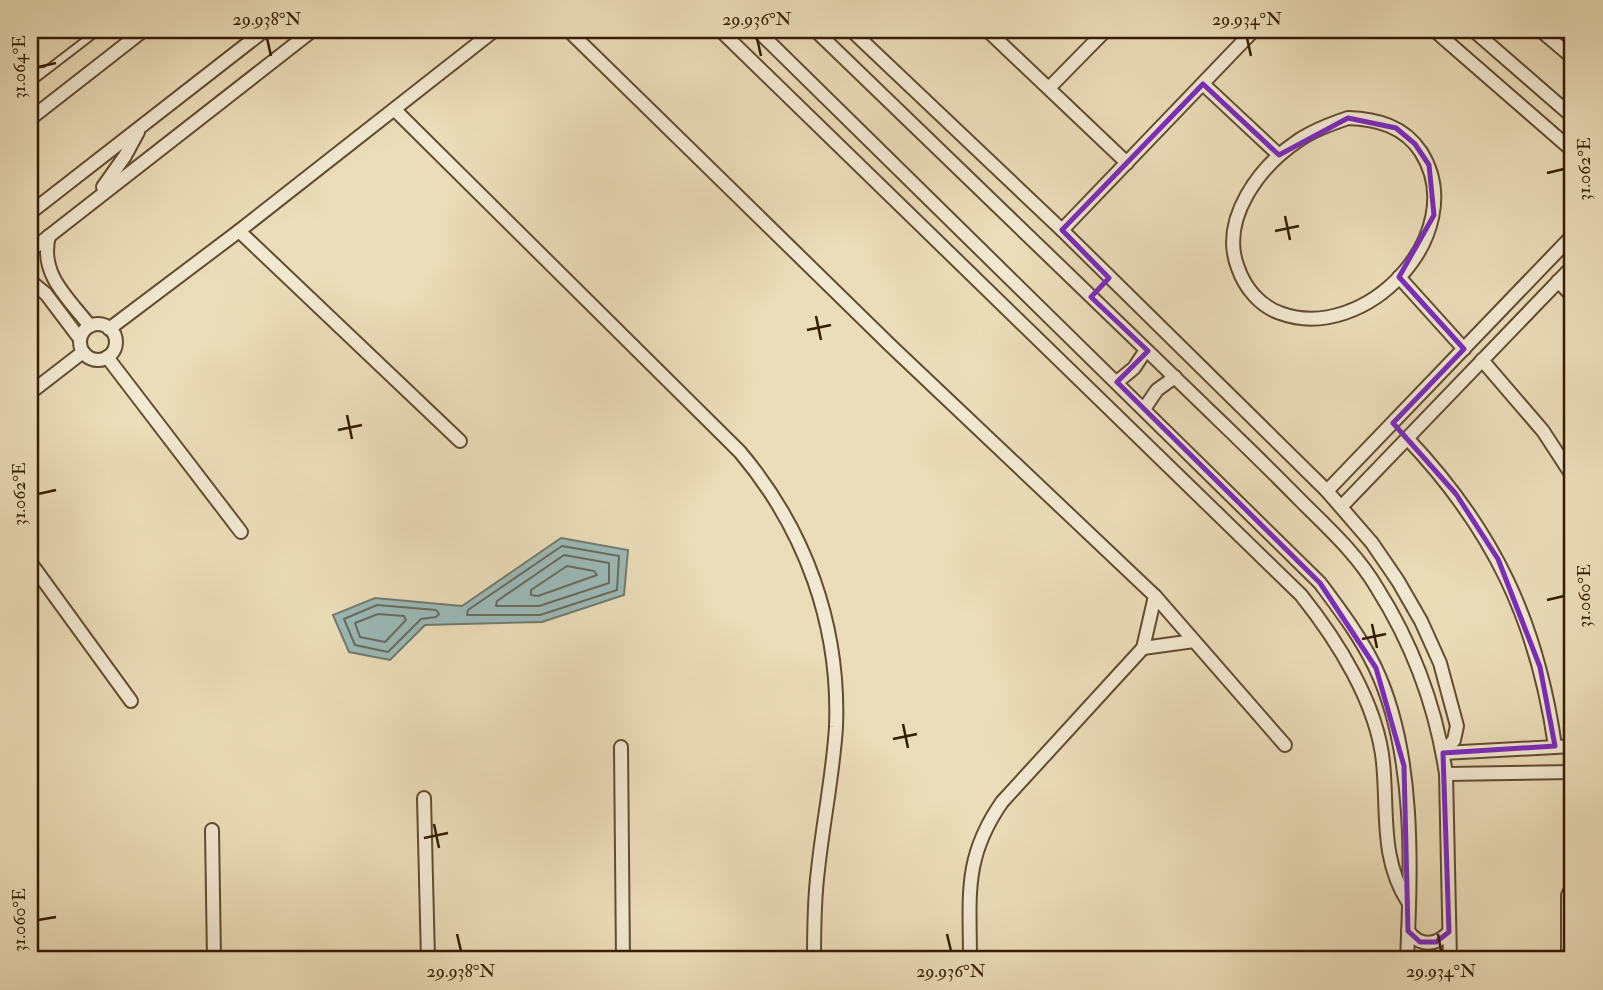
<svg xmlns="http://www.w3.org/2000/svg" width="1603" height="990" viewBox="0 0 1603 990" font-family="'IM FELL Double Pica',serif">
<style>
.water{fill:#9bbab8;stroke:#727b6f;stroke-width:2}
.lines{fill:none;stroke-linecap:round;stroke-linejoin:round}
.shore{stroke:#686c5d;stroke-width:2}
.lane-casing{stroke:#624d30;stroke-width:10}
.street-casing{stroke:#624d30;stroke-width:16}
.lane{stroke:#f2e9d2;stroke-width:6}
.street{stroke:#f2e9d2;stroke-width:12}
.marked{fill:none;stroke:#7b2cbf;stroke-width:5;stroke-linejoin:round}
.ticks{fill:none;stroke:#351d02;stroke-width:2.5}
.neatline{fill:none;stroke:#351d02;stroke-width:2.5}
.ticks-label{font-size:18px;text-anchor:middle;fill:#351d02}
</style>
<rect width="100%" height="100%" fill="#ebddb9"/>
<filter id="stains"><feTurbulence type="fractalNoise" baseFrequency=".00286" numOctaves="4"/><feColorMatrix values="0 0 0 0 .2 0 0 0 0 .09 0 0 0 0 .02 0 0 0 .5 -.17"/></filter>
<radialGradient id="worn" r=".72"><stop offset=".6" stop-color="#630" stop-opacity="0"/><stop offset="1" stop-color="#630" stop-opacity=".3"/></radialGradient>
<polygon class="water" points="561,538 628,550 624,595 542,622 425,625 390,660 349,652 333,615 375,598 462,606"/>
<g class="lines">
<g class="shore">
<polygon points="562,546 619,556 617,590 540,615 467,615 468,610"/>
<polygon points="564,555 609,563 609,583 539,606 496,606 497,601"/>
<polygon points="567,566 594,571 597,575 538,596 531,595 531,590"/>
<polygon points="377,605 436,610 439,614 436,617 421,619 388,652 355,645 344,619"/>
<polygon points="378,614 404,616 406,620 385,642 360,637 355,623"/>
</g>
<defs>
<g id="lane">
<polyline points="30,73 43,71"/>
<polyline points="30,83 99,30"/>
</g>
<g id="street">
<polyline points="568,30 891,346 1155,596 1285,745"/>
<path d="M720 30 1301 595C1337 640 1377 703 1383 762 1388 811 1380 859 1408 902"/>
<path d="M757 30 1320 583C1340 610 1360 636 1375 667 1416 753 1411 867 1407 960"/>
<path d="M815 30C940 151 1066 272 1191 393 1228 429 1265 464 1301 501 1328 528 1357 554 1377 588 1413 645 1436 707 1446 774L1450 960"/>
<polyline points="851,30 1062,230 1327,491 1372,543 1398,581 1421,621 1440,663 1457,726 1454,740 1443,753"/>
<polyline points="987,30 1127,163"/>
<polyline points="1434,30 1573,151"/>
<polyline points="1473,30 1573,117"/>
<polyline points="1540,30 1573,58"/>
<polyline points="1203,84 1279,155"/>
<polyline points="1049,88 1106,30"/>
<path d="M395 110 740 452C805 529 840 625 836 727 833 775 823 822 818 870 814 900 814 930 814 960"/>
<path d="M1348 118C1377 119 1404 126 1421 152 1472 233 1365 345 1280 313 1260 306 1245 288 1238 268 1219 219 1260 166 1299 140 1314 130 1331 124 1348 118Z"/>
<polyline points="30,119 144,30"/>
<polyline points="103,187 125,156 138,132"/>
<polyline points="30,213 265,30"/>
<polyline points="1062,230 1254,30"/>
<polyline points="239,231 460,441"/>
<path d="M49 236C39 274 68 298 90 326"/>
<polyline points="30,251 313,30"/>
<polyline points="1399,277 1464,349"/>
<polyline points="30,281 46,294 80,339"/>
<polyline points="1558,281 1573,297"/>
<circle cx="98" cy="342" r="18"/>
<polyline points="109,329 239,231 495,30"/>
<polyline points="107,357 241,532"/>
<polyline points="1482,360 1543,431 1573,477"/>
<polyline points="1117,382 1134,368 1146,350"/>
<polyline points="30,393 83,352"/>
<polyline points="1144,409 1157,390 1175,377"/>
<path d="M1407 438C1494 530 1537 621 1555 746"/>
<polyline points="1327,491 1573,235"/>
<polyline points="1342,506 1573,266"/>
<polyline points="30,562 131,701"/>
<polyline points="1143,648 1194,641"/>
<polyline points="621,747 623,960"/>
<polyline points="1443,753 1573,746"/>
<polyline points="1446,774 1573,772"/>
<polyline points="424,798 428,960"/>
<polyline points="212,830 214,960"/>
<path d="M1408 931C1420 947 1436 946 1449 932"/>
<path d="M970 960C970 896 963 858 1002 802L1143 648 1155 596"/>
<polyline points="1568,960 1568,895 1573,885"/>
</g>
</defs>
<use href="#lane" class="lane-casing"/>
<use href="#street" class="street-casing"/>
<use href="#lane" class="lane"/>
<use href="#street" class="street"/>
</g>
<path class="marked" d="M1203 84 1279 155 1348 118 1396 128 1415 144 1429 165 1434 215 1399 277 1464 349 1393 423 1456 494 1498 559 1540 667 1555 746 1443 753 1449 932 1436 942H1420L1408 931 1404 766 1376 668 1320 583 1117 382 1148 351 1091 297 1109 278 1062 230Z"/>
<path class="ticks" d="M267 38 271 56M757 38 761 56M1247 38 1251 56M38 67 56 63M1547 173 1564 169M1285 216 1290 240M1275 231 1299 226M816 316 821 340M807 330 831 325M347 415 352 439M338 430 362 425M38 494 56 490M1547 600 1564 596M1372 624 1377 648M1362 639 1386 634M903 724 908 748M893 739 917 734M434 824 439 848M424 838 448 833M38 920 56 917M457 934 461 951M947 934 951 951M1438 934 1441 951"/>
<rect width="1603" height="990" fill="none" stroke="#ebddb9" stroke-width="77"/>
<rect x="38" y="38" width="1526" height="913" class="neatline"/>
<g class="ticks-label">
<text x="267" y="25">29.938°N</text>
<text x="757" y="25">29.936°N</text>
<text x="1247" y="25">29.934°N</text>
<text transform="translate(19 67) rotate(-90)" y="6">31.064°E</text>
<text transform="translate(1584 169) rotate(-90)" y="6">31.062°E</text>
<text transform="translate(19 494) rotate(-90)" y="6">31.062°E</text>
<text transform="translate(1584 596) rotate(-90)" y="6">31.060°E</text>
<text transform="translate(19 920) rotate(-90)" y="6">31.060°E</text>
<text x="461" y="977">29.938°N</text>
<text x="951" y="977">29.936°N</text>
<text x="1441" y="977">29.934°N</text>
</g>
<rect width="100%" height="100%" filter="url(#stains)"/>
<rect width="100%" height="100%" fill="url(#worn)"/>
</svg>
